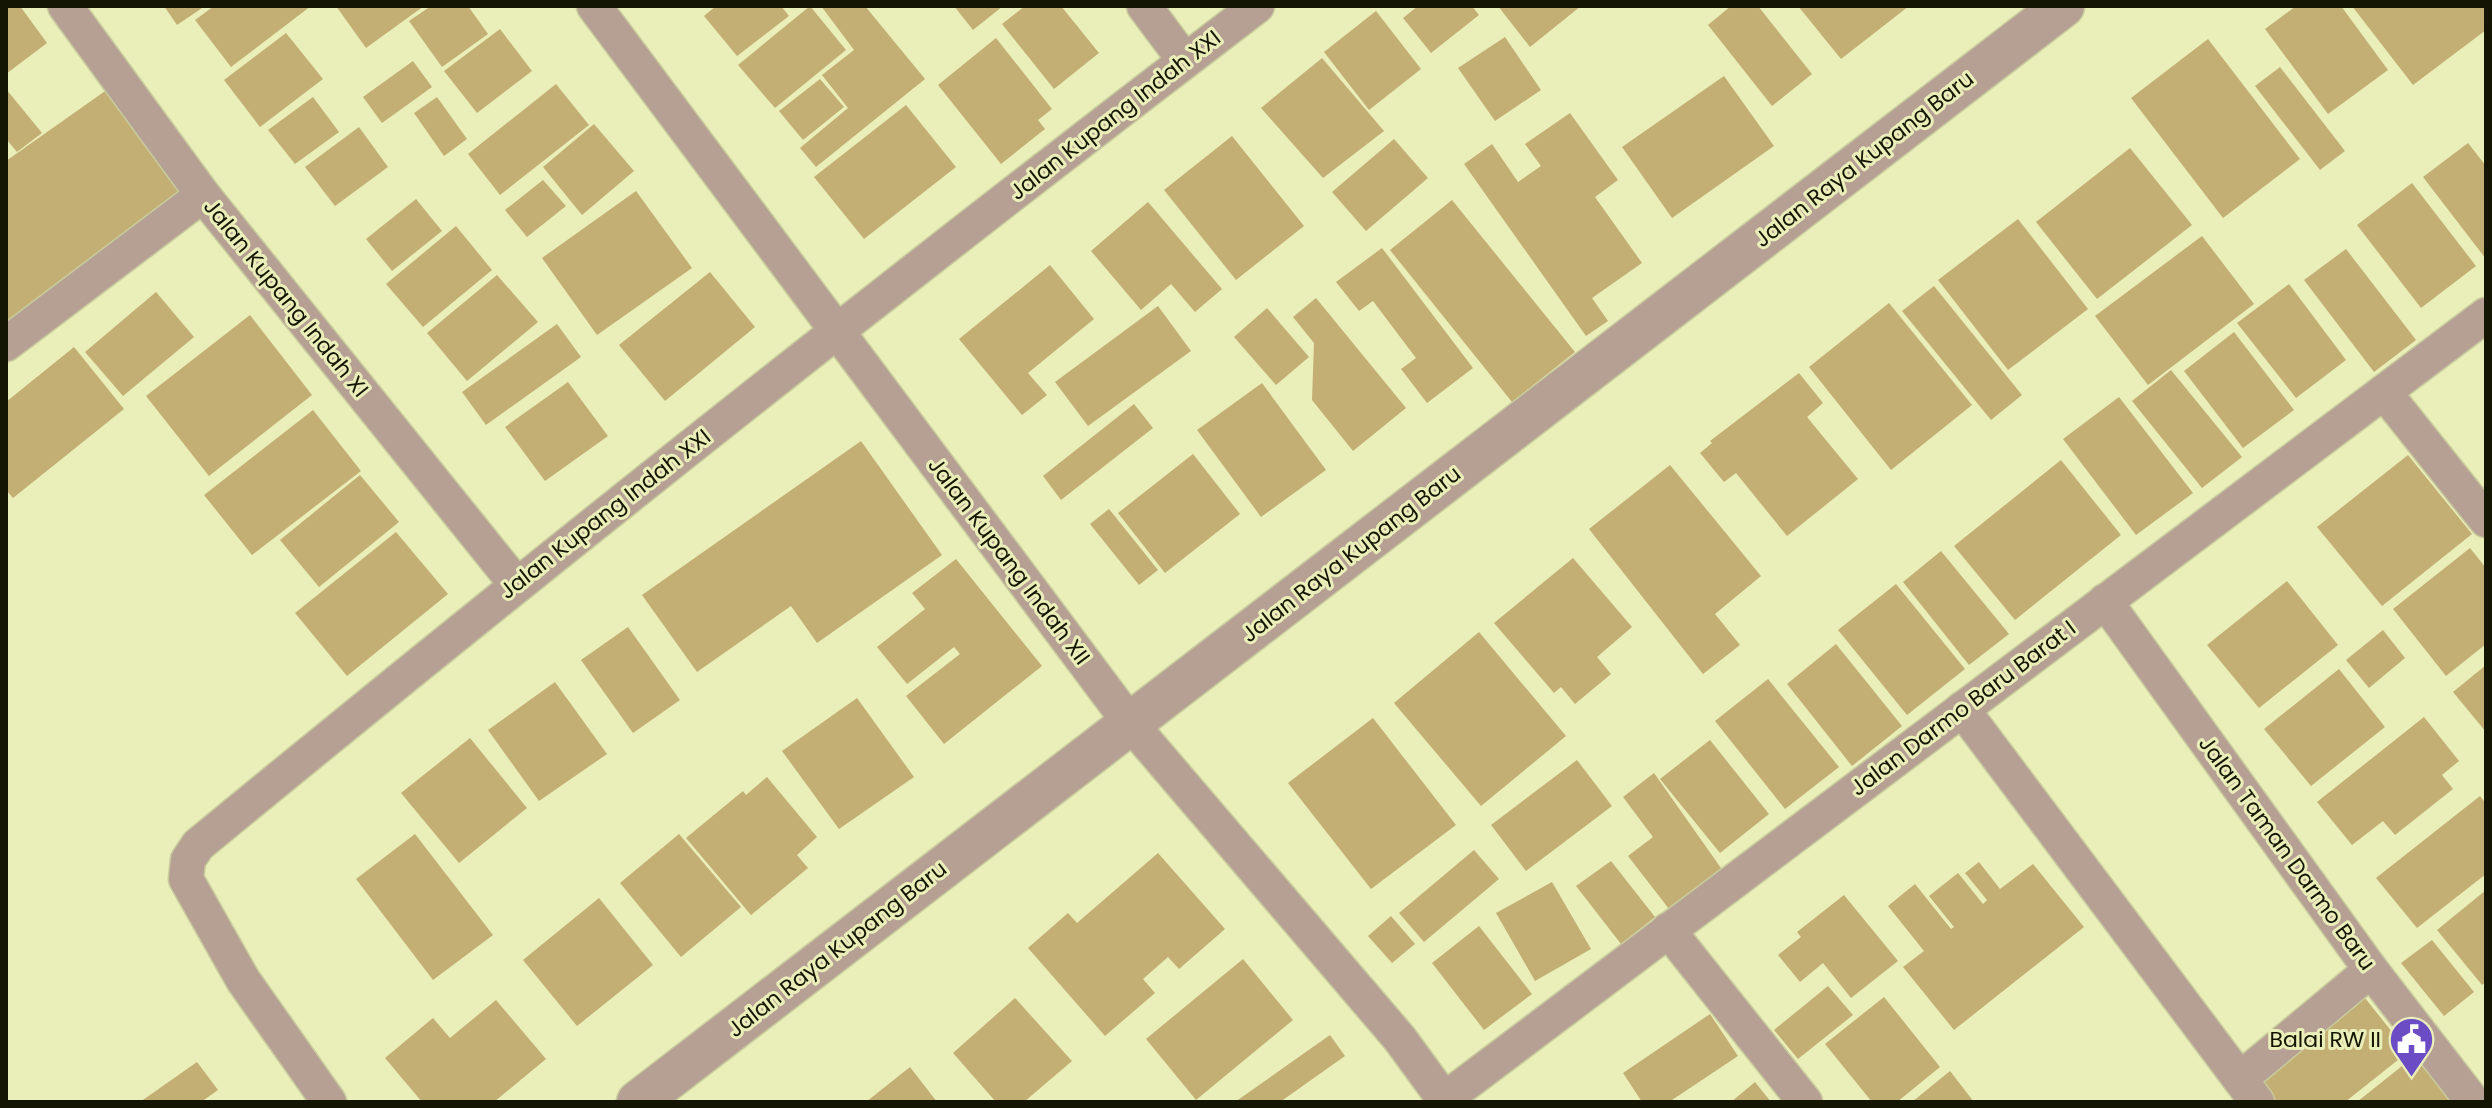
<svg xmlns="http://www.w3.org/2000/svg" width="2492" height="1108" viewBox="0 0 2492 1108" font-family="Poppins,sans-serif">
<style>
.building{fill:#c3af74}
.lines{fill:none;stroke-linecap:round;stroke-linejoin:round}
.minor-casing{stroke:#c8cb9c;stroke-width:37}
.tertiary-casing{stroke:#c8cb9c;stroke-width:45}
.minor{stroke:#b6a094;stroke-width:34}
.tertiary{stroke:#b6a094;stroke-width:42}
.labels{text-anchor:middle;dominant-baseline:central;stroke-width:6;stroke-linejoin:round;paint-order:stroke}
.street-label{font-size:22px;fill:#141503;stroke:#eaeeb9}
.poi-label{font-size:22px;fill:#141503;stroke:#eaeeb9;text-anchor:end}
</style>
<rect width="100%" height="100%" fill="#eaeeb9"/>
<g class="building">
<polygon points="6,6 20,6 47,43 6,74"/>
<polygon points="164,6 205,6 177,25"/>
<polygon points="214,6 311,6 231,67 195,20"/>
<polygon points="336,6 424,6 366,48"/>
<polygon points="431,6 468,6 488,34 442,67 409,21"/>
<polygon points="716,6 781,6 789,16 737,56 704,16"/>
<polygon points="810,6 846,50 775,108 738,65"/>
<polygon points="821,6 865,6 925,79 816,167 800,148 848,108 822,75 854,50"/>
<polygon points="954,6 1003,6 973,30"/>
<polygon points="1025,6 1061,6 1099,53 1054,89 1002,24"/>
<polygon points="1418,6 1472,6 1479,15 1431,53 1403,18"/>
<polygon points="1498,6 1581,6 1530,47"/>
<polygon points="1731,6 1758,6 1812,74 1772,106 1708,25"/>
<polygon points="1798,6 1909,6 1841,59"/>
<polygon points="2296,6 2341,6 2388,70 2328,114 2265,29"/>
<polygon points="2352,6 2486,6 2486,30 2413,85"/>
<polygon points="1376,11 1421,69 1369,110 1324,52"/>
<polygon points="500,29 532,71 477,113 444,71"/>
<polygon points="286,33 323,79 260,127 224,80"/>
<polygon points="1505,37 1541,90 1495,121 1458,68"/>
<polygon points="996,38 1052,109 1038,120 1045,129 1001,164 938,85"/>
<polygon points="2208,39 2300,159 2223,218 2131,98"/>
<polygon points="1322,58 1384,131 1323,178 1261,108"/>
<polygon points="413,61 432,87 382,123 363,97"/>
<polygon points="2280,67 2345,151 2320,170 2255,86"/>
<polygon points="1724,76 1774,146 1672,218 1622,147"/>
<polygon points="820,79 844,107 803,140 779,111"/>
<polygon points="556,84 589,125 500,195 468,154"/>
<polygon points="6,89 42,133 17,152 6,139"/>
<polygon points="108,89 189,203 6,332 6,161"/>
<polygon points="313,97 339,132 295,164 268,130"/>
<polygon points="437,97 467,139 444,156 414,113"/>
<polygon points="906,105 956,167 864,239 814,177"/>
<polygon points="1570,113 1618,180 1595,197 1642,263 1592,298 1608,321 1586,336 1464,164 1492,144 1518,182 1541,166 1525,144"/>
<polygon points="594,124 634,171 582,215 543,167"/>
<polygon points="359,127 388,167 335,206 305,167"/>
<polygon points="1232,136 1304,226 1236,280 1164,190"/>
<polygon points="1394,139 1428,178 1366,231 1332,192"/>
<polygon points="2468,143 2486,166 2486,259 2423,177"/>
<polygon points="2130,148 2192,225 2097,299 2036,222"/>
<polygon points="543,180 566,206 527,237 505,210"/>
<polygon points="2412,183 2476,266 2421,308 2357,225"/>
<polygon points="636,191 692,268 597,335 542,258"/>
<polygon points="416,199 442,231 392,271 366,239"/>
<polygon points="1452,200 1575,352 1512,402 1390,250"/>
<polygon points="1148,202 1222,289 1195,312 1171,284 1141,310 1091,251"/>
<polygon points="2018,219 2088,309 2008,370 1938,280"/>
<polygon points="456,226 492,270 423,327 386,284"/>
<polygon points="2202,236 2254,304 2148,385 2095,316"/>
<polygon points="1382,248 1473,368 1427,403 1401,369 1416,358 1373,301 1359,311 1336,282"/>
<polygon points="2346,249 2416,340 2374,372 2304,280"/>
<polygon points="1050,265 1094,319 1028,373 1047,395 1022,415 959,339"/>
<polygon points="710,272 755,327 665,401 619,345"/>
<polygon points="497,275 538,322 467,381 427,333"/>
<polygon points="2289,284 2346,360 2296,398 2237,323"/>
<polygon points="1934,286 2022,395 1991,420 1902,311"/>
<polygon points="156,292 194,337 123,396 85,352"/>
<polygon points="1316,298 1406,408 1353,451 1312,400 1314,343 1293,317"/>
<polygon points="1889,303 1972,405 1891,470 1809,367"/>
<polygon points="1158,306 1191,351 1088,426 1055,382"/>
<polygon points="1267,308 1309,357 1276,385 1234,337"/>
<polygon points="250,315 312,395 209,476 146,396"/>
<polygon points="557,324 581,357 486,425 462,392"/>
<polygon points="2234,332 2294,410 2243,448 2184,371"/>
<polygon points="74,347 124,409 13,498 6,490 6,402"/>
<polygon points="2171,370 2242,457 2202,488 2132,401"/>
<polygon points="1799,373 1823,403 1807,417 1858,479 1787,536 1736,473 1724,482 1700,453 1712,443 1710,441"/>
<polygon points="568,382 608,436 545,481 505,427"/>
<polygon points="1262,383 1326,470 1261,517 1197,430"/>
<polygon points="2119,397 2193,493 2136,535 2063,439"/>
<polygon points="1134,404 1153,428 1061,500 1043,476"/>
<polygon points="313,410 361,471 252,555 204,495"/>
<polygon points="861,441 942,555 817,643 791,606 697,672 642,595"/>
<polygon points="1193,454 1240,514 1165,573 1118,513"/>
<polygon points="2408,455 2472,534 2382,606 2317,527"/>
<polygon points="2061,460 2121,535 2015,620 1954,546"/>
<polygon points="1670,465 1761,576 1715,614 1740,645 1703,674 1589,529"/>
<polygon points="360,475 399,522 319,587 280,540"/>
<polygon points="1109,509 1158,570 1139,585 1090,524"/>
<polygon points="396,532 448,594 347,676 295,613"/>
<polygon points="2470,548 2486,568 2486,644 2446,676 2393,609"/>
<polygon points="1941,551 2009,634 1969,665 1903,582"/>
<polygon points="1573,558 1632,627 1597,657 1611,674 1575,704 1561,687 1554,693 1494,623"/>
<polygon points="956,559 1042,666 944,744 906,696 960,654 954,647 907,684 877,647 925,609 912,593"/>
<polygon points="2287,581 2338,645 2259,708 2207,645"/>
<polygon points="1896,584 1965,669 1907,715 1838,630"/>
<polygon points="628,627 680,700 633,733 581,660"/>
<polygon points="2383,630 2405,658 2369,688 2346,660"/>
<polygon points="1479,632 1566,736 1481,806 1394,703"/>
<polygon points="1836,644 1902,726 1852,766 1787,684"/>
<polygon points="2486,665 2486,732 2453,692"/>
<polygon points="2339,669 2385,727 2311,786 2264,729"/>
<polygon points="1768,679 1839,767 1785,809 1715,721"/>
<polygon points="555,682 607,754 539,801 488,730"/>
<polygon points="857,698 914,777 839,829 782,751"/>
<polygon points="2424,717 2459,761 2442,775 2453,789 2395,835 2383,821 2352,845 2317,802"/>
<polygon points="1373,718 1456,825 1371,889 1288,783"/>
<polygon points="470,738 527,808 459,863 401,793"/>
<polygon points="1710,740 1769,814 1720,853 1660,779"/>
<polygon points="1577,760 1612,806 1526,871 1491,825"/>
<polygon points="1654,773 1728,878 1676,918 1628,856 1653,837 1623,797"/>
<polygon points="767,777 817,837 797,855 808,868 751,915 686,838 743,791 746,795"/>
<polygon points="2480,796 2486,804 2486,874 2417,928 2376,878"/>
<polygon points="415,834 493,935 433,980 356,879"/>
<polygon points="679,834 741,907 681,957 620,883"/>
<polygon points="1474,850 1499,879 1424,942 1399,913"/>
<polygon points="1158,853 1225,929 1179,969 1168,957 1143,979 1155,993 1105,1036 1028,948 1068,913 1077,923"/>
<polygon points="1611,861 1655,917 1621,944 1576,886"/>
<polygon points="1979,862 2000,889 2033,864 2084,927 1954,1030 1903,967 1924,951 1888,906 1915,884 1951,929 1954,927 1929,896 1958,873 1983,904 1987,900 1965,873"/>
<polygon points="1552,882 1591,949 1535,981 1496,913"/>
<polygon points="2486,890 2486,982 2482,985 2437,930"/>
<polygon points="1844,895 1898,961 1851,998 1823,963 1800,982 1778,955 1801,937 1797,932"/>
<polygon points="599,898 653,965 577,1026 523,960"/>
<polygon points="1391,916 1415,944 1392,963 1368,936"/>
<polygon points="1479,926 1532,994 1484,1030 1432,963"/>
<polygon points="2432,940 2474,992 2444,1016 2401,963"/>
<polygon points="1243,959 1293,1020 1196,1100 1146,1039"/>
<polygon points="1828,986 1853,1015 1798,1059 1774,1030"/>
<polygon points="2361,993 2408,1052 2345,1102 2277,1102 2257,1077"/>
<polygon points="1884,997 1940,1067 1897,1102 1872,1102 1825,1044"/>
<polygon points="1015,998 1072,1061 1024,1102 996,1102 953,1053"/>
<polygon points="496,1000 546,1059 494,1102 422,1102 385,1058 433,1018 450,1038"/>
<polygon points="1710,1014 1738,1056 1669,1102 1642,1102 1623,1073"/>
<polygon points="1330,1035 1345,1056 1280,1102 1235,1102"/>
<polygon points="2417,1054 2457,1102 2357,1102"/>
<polygon points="197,1062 218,1090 201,1102 140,1102"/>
<polygon points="910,1067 937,1102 866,1102"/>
<polygon points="1950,1071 1974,1102 1912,1102"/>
<polygon points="1755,1082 1771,1102 1731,1102"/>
</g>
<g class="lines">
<defs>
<g id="minor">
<polyline points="65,6 203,195 516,584"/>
<polyline points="594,6 1130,723 1400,1039 1446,1102"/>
<polyline points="1144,6 1185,61"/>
<polyline points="6,344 203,195"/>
<polyline points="2384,392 2486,520"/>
<polyline points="2105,601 2371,970 2473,1102"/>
<polyline points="1962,709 2257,1102"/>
<polyline points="1668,930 1805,1102"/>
<polyline points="2240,1079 2371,970"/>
<path d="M329 1102 243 980 186 879 188 860 198 845C546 559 899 279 1257 6"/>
<polyline points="1441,1102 2486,315"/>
</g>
<polyline id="tertiary" points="638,1102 2063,6"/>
</defs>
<use href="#minor" class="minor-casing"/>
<use href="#tertiary" class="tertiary-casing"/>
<use href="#minor" class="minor"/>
<use href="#tertiary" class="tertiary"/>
</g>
<defs>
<symbol id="civic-pin" viewBox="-11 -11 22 30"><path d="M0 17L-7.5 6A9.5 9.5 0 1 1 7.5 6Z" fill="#6c4cc5" stroke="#eaeeb9"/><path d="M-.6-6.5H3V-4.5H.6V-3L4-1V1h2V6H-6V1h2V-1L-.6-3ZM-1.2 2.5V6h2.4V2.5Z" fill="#fff"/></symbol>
</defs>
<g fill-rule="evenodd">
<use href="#civic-pin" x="2386" y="1014" width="51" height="69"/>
</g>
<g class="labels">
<g class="street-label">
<text transform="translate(1115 115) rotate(-38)">Jalan Kupang Indah XXI</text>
<text transform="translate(1864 159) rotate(-38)">Jalan Raya Kupang Baru</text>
<text transform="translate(286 298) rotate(51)">Jalan Kupang Indah XI</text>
<text transform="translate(605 514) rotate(-38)">Jalan Kupang Indah XXI</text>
<text transform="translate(1351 554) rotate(-38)">Jalan Raya Kupang Baru</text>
<text transform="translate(1009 561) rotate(53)">Jalan Kupang Indah XII</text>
<text transform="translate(1963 708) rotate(-37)">Jalan Darmo Baru Barat I</text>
<text transform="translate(2287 853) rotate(54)">Jalan Taman Darmo Baru</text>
<text transform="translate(837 949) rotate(-38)">Jalan Raya Kupang Baru</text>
</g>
<g class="poi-label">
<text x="2381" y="1039">Balai RW II</text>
</g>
</g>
<rect width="2492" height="1108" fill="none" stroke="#141503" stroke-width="16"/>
</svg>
